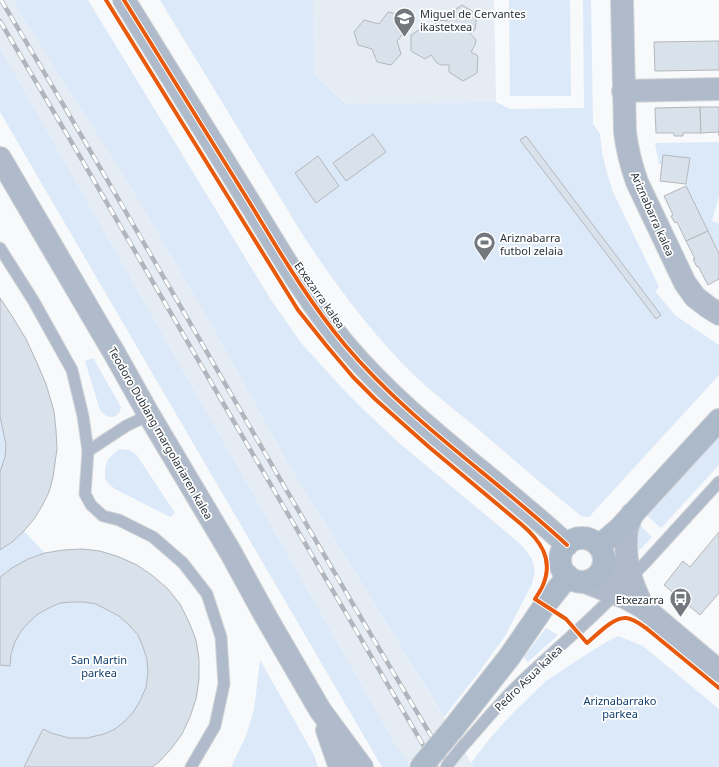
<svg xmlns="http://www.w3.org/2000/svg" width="719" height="767" viewBox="0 0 719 767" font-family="'Noto Sans',sans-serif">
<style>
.built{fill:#e5ecf3}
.green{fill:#dce9f9}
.building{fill:#d9e1ea;stroke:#b4b8bd}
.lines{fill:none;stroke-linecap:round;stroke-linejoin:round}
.lane-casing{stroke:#d3d5d8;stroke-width:13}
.street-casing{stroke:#d3d5d8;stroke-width:24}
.secondary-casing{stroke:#d3d5d8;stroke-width:24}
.lane{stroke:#afbbca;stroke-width:11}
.street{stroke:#afbbca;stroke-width:22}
.secondary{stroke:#acb9c9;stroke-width:22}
.rail-casing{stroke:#afb6bd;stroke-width:4.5}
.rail{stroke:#fff;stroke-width:3;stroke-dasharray:9;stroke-linecap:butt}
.lane-bridge-casing{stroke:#d3d5d8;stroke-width:13;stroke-linecap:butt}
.secondary-bridge-casing{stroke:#d3d5d8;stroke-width:24;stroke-linecap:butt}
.lane-bridge{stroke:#afbbca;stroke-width:11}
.secondary-bridge{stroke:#acb9c9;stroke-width:22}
.cycleway-casing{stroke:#fff;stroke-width:6}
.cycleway{stroke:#e8590c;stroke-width:4}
.labels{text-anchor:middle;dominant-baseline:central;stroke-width:3.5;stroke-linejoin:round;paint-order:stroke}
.poi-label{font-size:11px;fill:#2b323b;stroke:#fff;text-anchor:start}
.street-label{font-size:11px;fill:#2b323b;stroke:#fff}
.park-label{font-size:11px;fill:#103d6b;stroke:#fff}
</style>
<rect width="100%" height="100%" fill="#f7f9fb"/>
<g class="built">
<polygon points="0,0 14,0 21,15 127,181 207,317 290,467 462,747 473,767 411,767 394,742 0,48"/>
<polygon points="160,0 494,0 496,102 348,104 314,74 313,2 163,5"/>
</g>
<g class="green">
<polygon points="14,0 88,0 271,300 302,344 343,389 364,410 399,443 518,542 524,548 532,559 535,571 532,584 505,636 479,672 444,717 290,467 207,317 127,181 21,15"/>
<path d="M160 0H313L314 74 347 104 496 102 510 109 584 108 583 0H591L593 124 600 134 602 152 607 173 613 192 659 287 655 291 676 316 719 345V375L589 517 581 516C546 487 511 458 477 428 456 411 434 394 414 375 371 333 334 283 301 232Z"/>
<polygon points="509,0 570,0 571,96 510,96"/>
<polygon points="0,48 394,742 411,767 382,767 0,112"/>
<polygon points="719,142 719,196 712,221 719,223 719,254 686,186 685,184 687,184 690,158 663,155 662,164 659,164 655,143"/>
<path d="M0 298C32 343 61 401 56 458 55 470 53 482 48 493 42 507 34 519 24 531L45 553C64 550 81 548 100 551 171 565 217 639 193 708 185 731 172 753 152 767H0Z"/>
<path d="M93 358 121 407C120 415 113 420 105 415 105 415 100 410 100 410L85 361Z"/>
<polygon points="719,433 719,465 661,528 645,514"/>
<polygon points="119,449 129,450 136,454 175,513 170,517 115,489 108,483 105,478 105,469 108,459"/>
<polygon points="639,524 652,537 636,554 632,548"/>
<polygon points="546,628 558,635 528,662 524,657"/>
<polygon points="618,636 643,646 719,709 719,767 473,767 471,763 491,737 514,712 546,681 593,650 605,643"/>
<polygon points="260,660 314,755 318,767 231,767 246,736 254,710"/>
</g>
<g class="building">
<polygon points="462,5 477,14 475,30 470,33 476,40 475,45 471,52 478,56 477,73 463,81 449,72 449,65 441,65 437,63 431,55 425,59 411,51 411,35 425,26 432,30 437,21 448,20 448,14"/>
<polygon points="388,12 402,15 406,30 397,41 401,54 391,65 377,62 372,49 358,45 354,32 364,20 379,24"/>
<polygon points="719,41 719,70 655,71 654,42"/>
<polygon points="700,107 701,133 683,133 683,136 674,136 674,133 656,133 655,108"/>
<polygon points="700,107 719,107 719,136 719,132 701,133"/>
<polygon points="373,134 386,152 346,181 333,163"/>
<polygon points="526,136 661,315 656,319 520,140"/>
<polygon points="663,155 690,158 686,184 660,181"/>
<polygon points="318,156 339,186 316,203 295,173"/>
<polygon points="686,186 708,231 686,241 677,222 675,223 671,216 673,215 664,196"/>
<polygon points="708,231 719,254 719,279 708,285 698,266 697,267 693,259 695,259 686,241"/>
<polygon points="0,298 12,316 26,339 37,363 46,384 54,411 56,430 57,449 53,477 49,492 42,506 34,519 24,531 12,542 0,550 0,472 5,457 6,445 0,416"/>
<polygon points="719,532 719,593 700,615 664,585 683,561 690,567"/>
<polygon points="82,549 100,551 119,557 137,565 153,576 168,589 180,604 189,622 196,640 199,659 199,679 196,699 190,717 182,734 171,749 158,763 152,767 24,767 43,729 51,733 69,738 87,738 104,734 115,729 125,721 134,711 141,699 146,687 148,673 147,660 143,647 138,635 129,625 119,616 96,604 84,602 72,602 60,603 49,608 38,614 29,622 21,631 15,642 11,654 10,666 0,665 0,577 12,568 28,559 45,553 63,550"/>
</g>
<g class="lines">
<defs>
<g id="lane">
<polyline points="0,248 33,300 72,370 83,416 88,451 85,494 91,505 103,516 119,520 153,537 183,563 207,594 221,637 224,684 215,726 191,767"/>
<polyline points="88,451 126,426 149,415"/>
<polyline points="630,578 645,563 719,482"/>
<path d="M462 747C480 727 496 707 515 688 548 655 585 626 617 592"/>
</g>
<g id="street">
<path d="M124 0C165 67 207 133 248 200 278 249 307 300 345 345 409 421 494 477 567 545"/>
<path d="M622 0 625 132C627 149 631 165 637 182L685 283 695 297 708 307 719 314"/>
<polyline points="623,91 719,89"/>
<polyline points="0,158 116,356 149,415 231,553 266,617 320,710 362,767"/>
<path d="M632 514C631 519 628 524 627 529 623 558 630 583 644 608"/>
<polyline points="604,560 633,590"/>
<polyline points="585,582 626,598 644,608 719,671"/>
<polyline points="327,730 338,762 341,767"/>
</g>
<g id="secondary">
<circle cx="582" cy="560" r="22"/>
<polyline points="599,546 619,529 719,420"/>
<polyline points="452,730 510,656 545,605 568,576"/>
</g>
</defs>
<use href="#lane" class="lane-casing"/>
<use href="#street" class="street-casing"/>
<use href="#secondary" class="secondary-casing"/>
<use href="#lane" class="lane"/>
<use href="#street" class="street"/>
<use href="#secondary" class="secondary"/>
<defs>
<g id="rail">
<path d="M1 0C154 254 296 514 450 767"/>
<polyline points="0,21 75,148 237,427 436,767"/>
</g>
</defs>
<use href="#rail" class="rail-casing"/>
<use href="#rail" class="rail"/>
<defs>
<polyline id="lane-bridge" points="446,767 462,747"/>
<polyline id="secondary-bridge" points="421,767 452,730"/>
</defs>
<use href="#lane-bridge" class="lane-bridge-casing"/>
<use href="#secondary-bridge" class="secondary-bridge-casing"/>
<use href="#lane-bridge" class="lane-bridge"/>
<use href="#secondary-bridge" class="secondary-bridge"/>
<defs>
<g id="cycleway">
<path d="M106 0 251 234 298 310 326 345 353 377 375 399 429 447 521 524C540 540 554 559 543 585 541 590 538 594 535 599L566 619 587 643C597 635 613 617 626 618 634 619 640 624 646 628L719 688"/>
<path d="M124 0C165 67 207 133 248 200 278 249 307 300 345 345 409 421 494 477 567 545"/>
</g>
</defs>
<use href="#cycleway" class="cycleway-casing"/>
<use href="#cycleway" class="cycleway"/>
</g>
<defs>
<symbol id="school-pin" viewBox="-11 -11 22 30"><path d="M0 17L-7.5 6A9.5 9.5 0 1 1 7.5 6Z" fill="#72787e" stroke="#fff"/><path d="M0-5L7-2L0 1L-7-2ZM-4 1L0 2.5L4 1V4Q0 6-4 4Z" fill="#fff"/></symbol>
<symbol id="stadium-pin" viewBox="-11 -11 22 30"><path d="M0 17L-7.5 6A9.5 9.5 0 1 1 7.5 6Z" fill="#72787e" stroke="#fff"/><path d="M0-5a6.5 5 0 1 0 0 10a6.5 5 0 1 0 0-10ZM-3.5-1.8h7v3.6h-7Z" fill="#fff"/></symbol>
<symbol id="bus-pin" viewBox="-11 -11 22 30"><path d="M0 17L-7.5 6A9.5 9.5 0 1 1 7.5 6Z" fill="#72787e" stroke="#fff"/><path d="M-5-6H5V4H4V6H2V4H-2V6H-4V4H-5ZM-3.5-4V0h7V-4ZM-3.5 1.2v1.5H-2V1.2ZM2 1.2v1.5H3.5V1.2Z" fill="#fff"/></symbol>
</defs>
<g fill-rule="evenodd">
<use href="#school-pin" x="392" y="6" width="25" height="34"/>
<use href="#stadium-pin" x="472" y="230" width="25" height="34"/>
<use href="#bus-pin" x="668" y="586" width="25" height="34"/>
</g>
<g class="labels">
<g class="poi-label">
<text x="420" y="13">Miguel de Cervantes<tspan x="420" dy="13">ikastetxea</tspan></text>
<text x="500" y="237">Ariznabarra<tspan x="500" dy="13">futbol zelaia</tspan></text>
<text x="664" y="599" text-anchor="end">Etxezarra</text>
</g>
<g class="street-label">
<text transform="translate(653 214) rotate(66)">Ariznabarra kalea</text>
<text transform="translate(320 295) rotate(55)">Etxezarra kalea</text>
<text transform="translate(161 433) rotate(60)">Teodoro Dublang margolariaren kalea</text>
<text transform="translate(528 678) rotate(-44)">Pedro Asua kalea</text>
</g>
<g class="park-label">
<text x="99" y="659">San Martin<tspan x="99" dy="13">parkea</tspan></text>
<text x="620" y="700">Ariznabarrako<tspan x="620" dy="13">parkea</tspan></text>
</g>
</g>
</svg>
